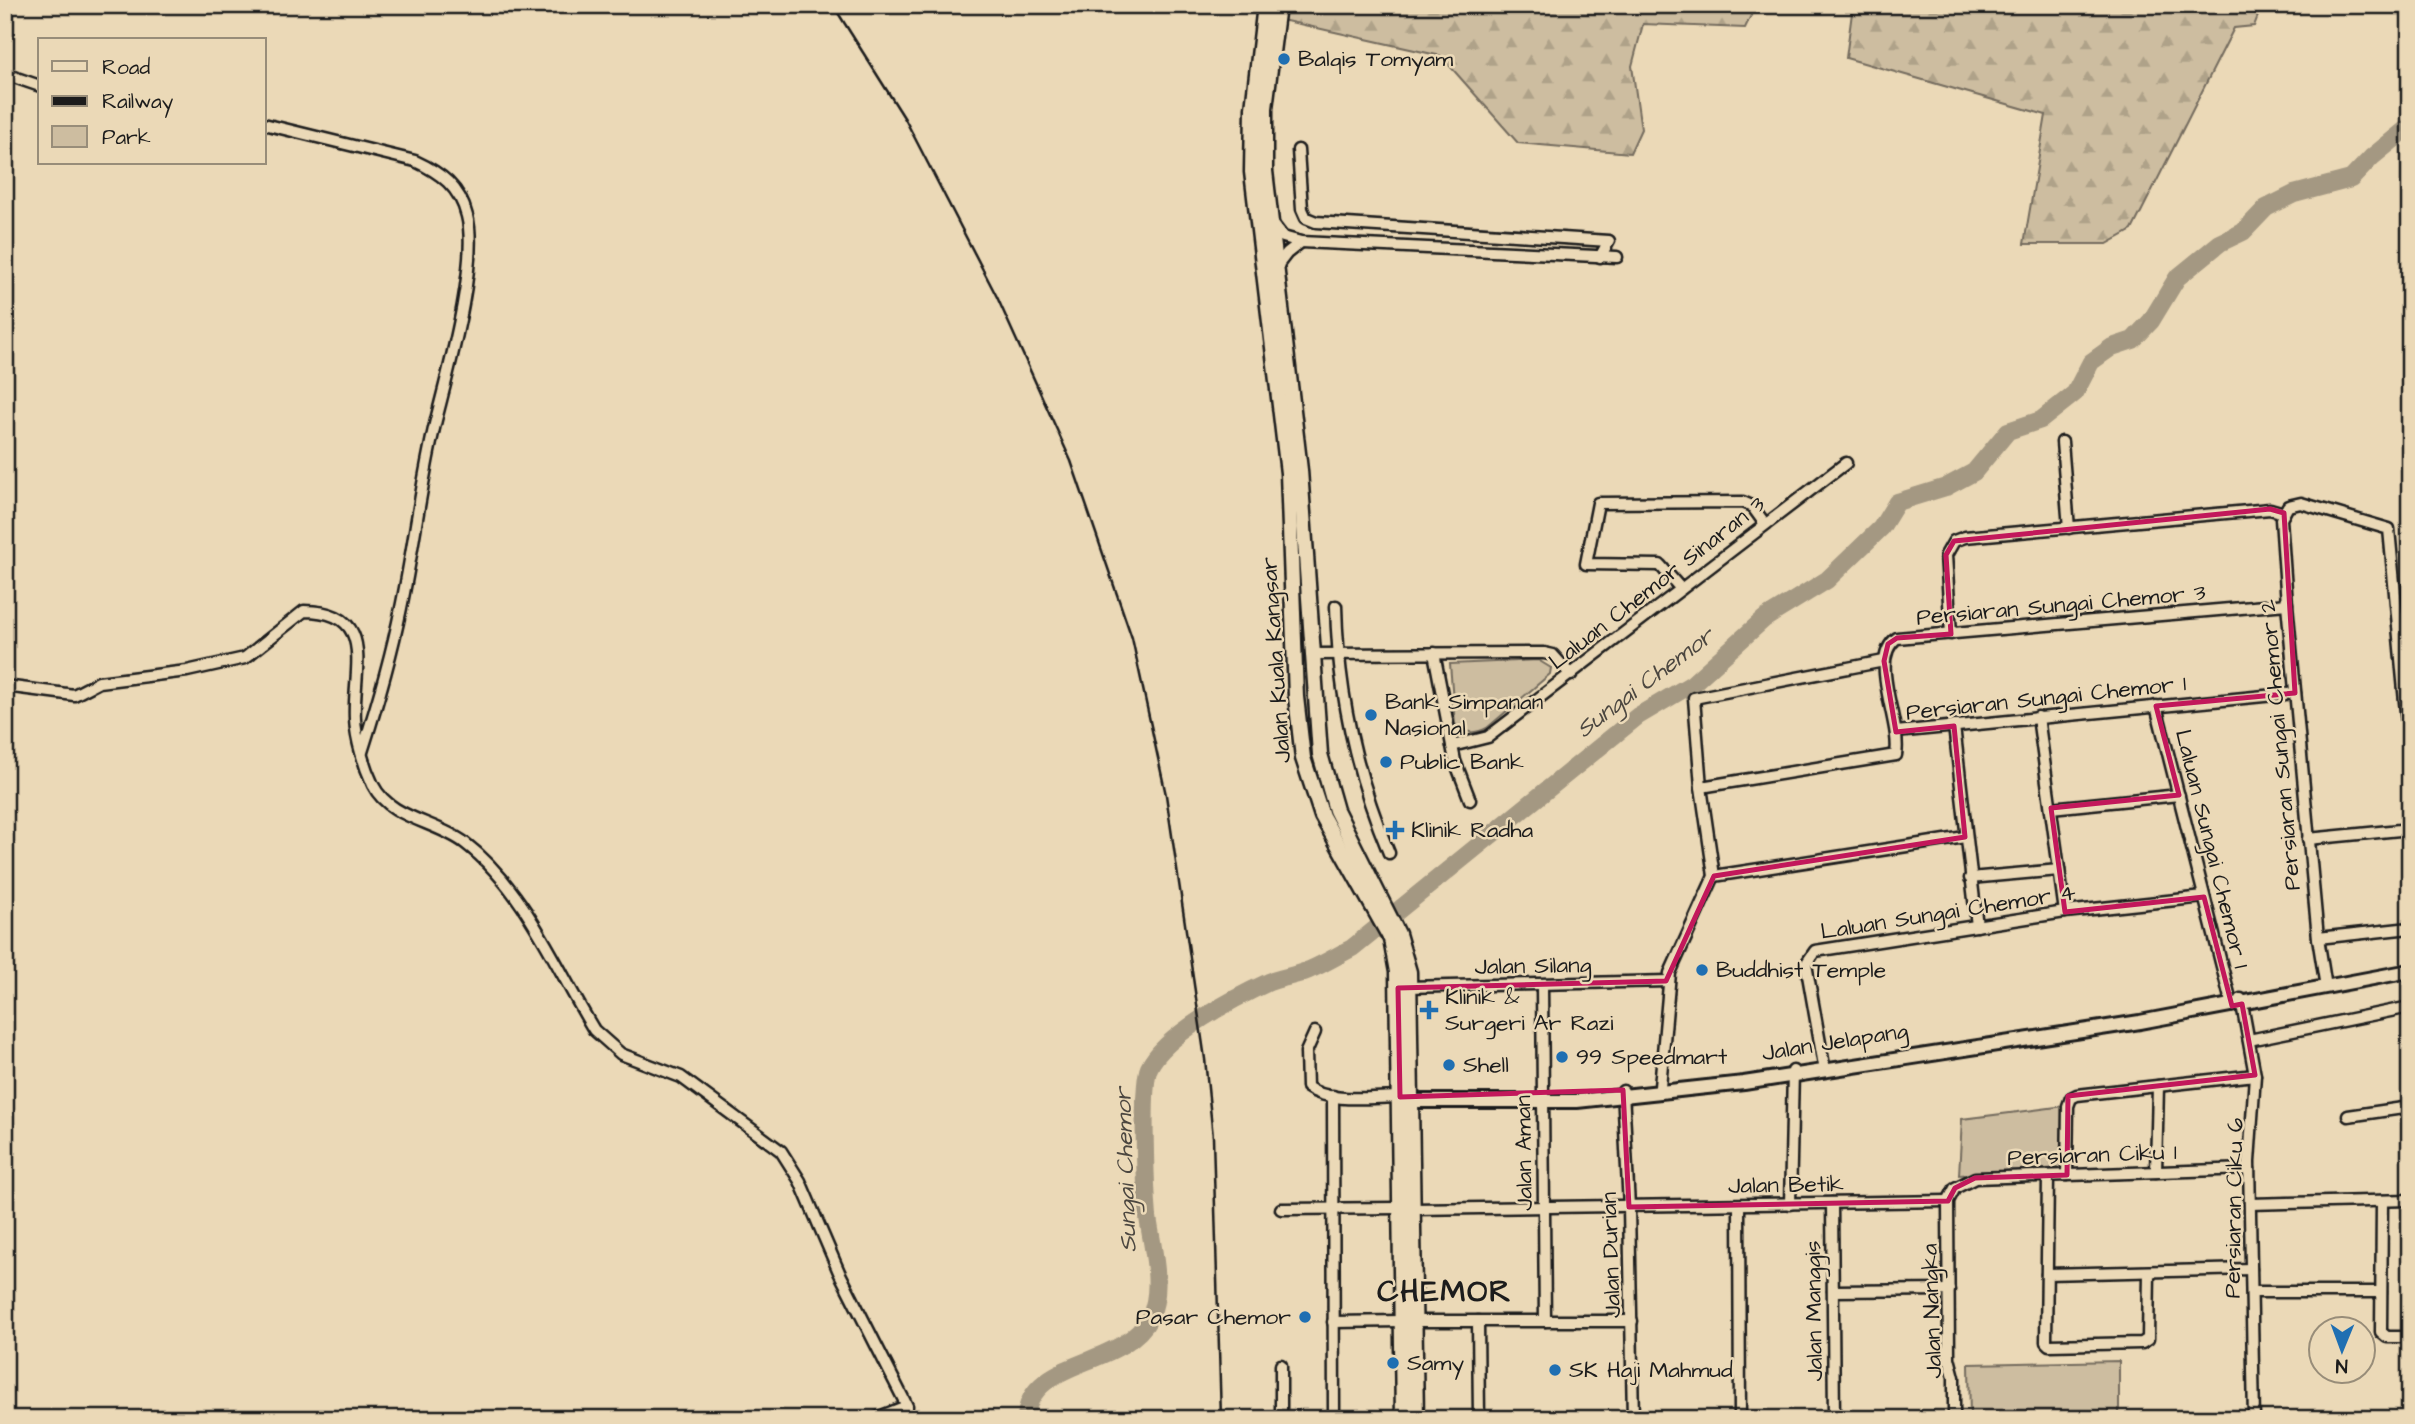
<svg xmlns="http://www.w3.org/2000/svg" width="2415" height="1424" viewBox="0 0 2415 1424" font-family="'Architects Daughter',sans-serif">
<style>
.green{fill:#cdbda0;stroke:#746c5e;stroke-width:2}
.forest{fill:url(#forest-firs);stroke:#746c5e;stroke-width:2}
.lines{fill:none;stroke-linecap:round;stroke-linejoin:round}
.river{stroke:#a49882;stroke-width:18}
.minor-casing{stroke:#1c1c1c;stroke-width:15}
.major-casing{stroke:#1c1c1c;stroke-width:18}
.highway-casing{stroke:#1c1c1c;stroke-width:19}
.minor{stroke:#ebd9b7;stroke-width:10}
.major{stroke:#ebd9b7;stroke-width:12}
.highway{stroke:#ebd9b7;stroke-width:14}
.rail{stroke:#1c1c1c;stroke-width:2.5}
.marked{fill:none;stroke:#c2185b;stroke-width:5;stroke-linejoin:round}
.poi-dot{fill:#1f6fb2;stroke:#ebd9b7;stroke-width:2.5}
.labels{text-anchor:middle;dominant-baseline:central;stroke-width:5;stroke-linejoin:round;paint-order:stroke}
.poi-label{font-size:23px;fill:#1c1c1c;stroke:#ebd9b7;text-anchor:start}
.street-label{font-size:23px;fill:#1c1c1c;stroke:#ebd9b7}
.water-label{font-size:24px;font-style:italic;fill:#4c4740;stroke:#ebd9b7}
.district-label{font-size:30px;font-weight:bold;letter-spacing:2px;fill:#1c1c1c;stroke:#ebd9b7}
</style>
<defs>
<pattern id="forest-firs" width="22" height="20" patternUnits="userSpaceOnUse" patternTransform="scale(1.75)"><rect width="22" height="20" fill="#cdbda0"/><path d="M5 1l3.5 6h-7zM16 11l3.5 6h-7z" fill="#afa289"/></pattern>
</defs>
<rect width="100%" height="100%" fill="#ebd9b7"/>
<filter id="ink" filterUnits="userSpaceOnUse"><feTurbulence type="fractalNoise" baseFrequency=".0143" numOctaves="2"/><feDisplacementMap in="SourceGraphic" scale="14" xChannelSelector="R" yChannelSelector="G"/><feConvolveMatrix kernelMatrix="1 2 1 2 8 2 1 2 1" color-interpolation-filters="sRGB"/></filter>
<g filter="url(#ink)">
<g class="green">
<path d="M1538 660 1551 668 1550 674 1487 728C1474 735 1465 733 1455 724L1450 664Z"/>
<polygon points="2065,1106 2061,1168 1959,1175 1962,1119"/>
<polygon points="2119,1361 2119,1419 1970,1419 1969,1364"/>
</g>
<g class="forest">
<polygon points="1278,5 1756,5 1745,28 1643,24 1632,66 1641,129 1630,153 1518,143 1441,56 1277,19"/>
<polygon points="1853,5 2262,5 2254,26 2234,28 2132,230 2107,244 2024,244 2046,115 1846,58"/>
</g>
<g class="lines">
<path class="river" d="M1026 1419C1028 1357 1124 1369 1150 1317 1164 1288 1152 1247 1148 1217 1146 1193 1141 1086 1149 1068 1164 1035 1236 997 1269 982 1282 977 1296 976 1309 970 1324 964 1338 955 1352 948L1638 716 1692 684 1764 619 1827 580 1881 528 1897 502 1946 487 1974 472 2008 431 2041 420 2075 393 2091 362 2112 347 2133 340 2151 321 2177 278 2220 243 2243 232 2266 208 2294 194 2351 179 2372 157 2410 126"/>
<defs>
<g id="minor">
<polyline points="5,74 40,86"/>
<path d="M264 124 415 161C441 173 460 187 467 216 479 262 448 372 436 420 421 482 414 546 401 608 391 657 377 705 362 752"/>
<polyline points="1298,150 1302,209 1306,218 1316,222 1609,241 1600,257"/>
<polyline points="1273,224 1283,237 1301,242 1617,257"/>
<polyline points="1277,266 1287,253 1301,242"/>
<polyline points="2062,442 2069,528"/>
<polyline points="1681,589 1660,565 1586,564 1598,503 1743,502 1752,506 1765,524"/>
<path d="M1336 606C1338 690 1356 775 1389 853"/>
<polyline points="1951,634 1946,555 1954,541 1965,537 2270,509 2284,513"/>
<polyline points="1434,653 1455,761 1470,800"/>
<polyline points="1312,654 1544,653 1553,655 1571,675"/>
<path d="M5 686 74 695 99 682 187 671 245 658 304 611C379 611 352 671 355 719 356 740 364 766 373 785 390 819 436 821 465 843 525 889 556 968 594 1030L621 1054 681 1077 781 1151 800 1181 839 1272 907 1406 874 1419"/>
<polyline points="2156,706 2232,1006"/>
<polyline points="2038,717 2065,912"/>
<polyline points="1954,726 1977,926"/>
<polyline points="1896,732 2295,693"/>
<polyline points="1452,746 1488,737 1846,463"/>
<path d="M1701 787 1896 755C1902 722 1867 659 1897 638L2287 604"/>
<polyline points="2051,808 2179,795"/>
<polyline points="2308,839 2410,829"/>
<polyline points="1714,876 1965,837"/>
<polyline points="1970,878 2059,870"/>
<polyline points="2318,938 2410,928"/>
<polyline points="2325,981 2318,938 2287,604 2281,519 2288,506 2301,503 2389,529 2410,756"/>
<polyline points="1542,985 1545,1321"/>
<polyline points="1406,987 1668,981"/>
<polyline points="2241,999 2255,1075 2249,1162 2254,1419"/>
<path d="M1315 1032 1306 1052 1307 1087C1330 1104 1372 1097 1400 1097"/>
<polyline points="2249,1040 2410,1007"/>
<polyline points="1825,1071 1806,964 1815,951 2065,912 2204,897"/>
<polyline points="1660,1087 1670,973 1714,876 1701,787 1694,698 1884,661"/>
<polyline points="1623,1091 1629,1207 1633,1419"/>
<polyline points="1333,1096 1334,1419"/>
<polyline points="2348,1116 2410,1107"/>
<polyline points="2156,1172 2158,1086"/>
<polyline points="2067,1175 2068,1106 2071,1098 2077,1095 2255,1075"/>
<polyline points="2048,1176 2046,1342 2049,1345 2142,1343 2148,1339 2149,1272"/>
<polyline points="2382,1201 2381,1332 2387,1337 2410,1337"/>
<polyline points="1832,1203 1834,1419"/>
<polyline points="1790,1204 1793,1071"/>
<polyline points="2250,1204 2410,1200"/>
<polyline points="1739,1205 1740,1419"/>
<polyline points="1281,1209 1400,1208"/>
<polyline points="1413,1209 1948,1201"/>
<polyline points="2047,1274 2251,1269"/>
<polyline points="1833,1291 1949,1290"/>
<polyline points="2252,1292 2381,1292"/>
<polyline points="1415,1321 1632,1321"/>
<polyline points="1478,1321 1479,1419"/>
<polyline points="1333,1322 1401,1321"/>
<polyline points="1281,1365 1281,1419"/>
<polyline points="1954,1419 1954,1377 1949,1358 1948,1201 1955,1188 1975,1178 2249,1169"/>
</g>
<polyline id="major" points="1403,1098 1412,1101 1577,1101 1744,1083 2140,1022 2410,971"/>
<g id="highway">
<polyline points="1265,5 1253,108 1252,172 1288,473 1296,697 1303,758 1322,816 1391,939 1397,972 1403,1419"/>
<polyline points="1278,5 1265,108 1265,171 1300,470 1320,754 1336,810 1398,934 1409,972 1416,1419"/>
</g>
</defs>
<use href="#minor" class="minor-casing"/>
<use href="#major" class="major-casing"/>
<use href="#highway" class="highway-casing"/>
<use href="#minor" class="minor"/>
<use href="#major" class="major"/>
<use href="#highway" class="highway"/>
<polyline class="rail" points="833,5 905,119 997,297 1071,461 1132,638 1166,795 1205,1059 1213,1137 1221,1419"/>
</g>
</g>
<path class="marked" d="M2270 509 2284 513 2295 693 2156 706 2179 795 2051 808 2065 912 2204 897 2232 1006 2242 1004 2255 1075 2068 1096 2067 1175 1975 1178 1955 1188 1948 1201 1629 1207 1623 1090 1400 1097 1398 988 1666 981 1714 876 1965 837 1954 726 1896 732 1884 661 1888 644 1897 638 1951 634 1946 555 1954 541Z"/>
<g class="poi-dot">
<circle cx="1284" cy="59" r="7"/>
<circle cx="1371" cy="715" r="7"/>
<circle cx="1386" cy="762" r="7"/>
<path d="M1391.5 819.5h7v7h7v7h-7v7h-7v-7h-7v-7h7z"/>
<circle cx="1702" cy="970" r="7"/>
<path d="M1425.5 999.5h7v7h7v7h-7v7h-7v-7h-7v-7h7z"/>
<circle cx="1562" cy="1057" r="7"/>
<circle cx="1449" cy="1065" r="7"/>
<circle cx="1305" cy="1317" r="7"/>
<circle cx="1393" cy="1363" r="7"/>
<circle cx="1555" cy="1370" r="7"/>
</g>
<g class="labels">
<g class="poi-label">
<text x="1298" y="59">Balqis Tomyam</text>
<text x="1385" y="702">Bank Simpanan<tspan x="1385" dy="26">Nasional</tspan></text>
<text x="1400" y="762">Public Bank</text>
<text x="1411" y="830">Klinik Radha</text>
<text x="1716" y="970">Buddhist Temple</text>
<text x="1445" y="997">Klinik &amp;<tspan x="1445" dy="26">Surgeri Ar Razi</tspan></text>
<text x="1576" y="1057">99 Speedmart</text>
<text x="1463" y="1065">Shell</text>
<text x="1291" y="1317" text-anchor="end">Pasar Chemor</text>
<text x="1407" y="1363">Samy</text>
<text x="1569" y="1370">SK Haji Mahmud</text>
</g>
<g class="street-label">
<text transform="translate(1657 583) rotate(-38)">Laluan Chemor Sinaran 3</text>
<text transform="translate(2061 605) rotate(-5)">Persiaran Sungai Chemor 3</text>
<text transform="translate(1276 660) rotate(-94)">Jalan Kuala Kangsar</text>
<text transform="translate(2046 698) rotate(-6)">Persiaran Sungai Chemor 1</text>
<text transform="translate(2280 745) rotate(-95)">Persiaran Sungai Chemor 2</text>
<text transform="translate(2212 849) rotate(76)">Laluan Sungai Chemor 1</text>
<text transform="translate(1948 912) rotate(-9)">Laluan Sungai Chemor 4</text>
<text transform="translate(1533 966) rotate(-1)">Jalan Silang</text>
<text transform="translate(1835 1042) rotate(-9)">Jalan Jelapang</text>
<text transform="translate(1524 1153) rotate(-91)">Jalan Aman</text>
<text transform="translate(2092 1155) rotate(-2)">Persiaran Ciku 1</text>
<text transform="translate(1786 1185) rotate(-1)">Jalan Betik</text>
<text transform="translate(2234 1208) rotate(-89)">Persiaran Ciku 6</text>
<text transform="translate(1611 1255) rotate(-92)">Jalan Durian</text>
<text transform="translate(1814 1311) rotate(-91)">Jalan Manggis</text>
<text transform="translate(1932 1311) rotate(-92)">Jalan Nangka</text>
</g>
<g class="water-label">
<text transform="translate(1645 683) rotate(-37)">Sungai Chemor</text>
<text transform="translate(1126 1170) rotate(-92)">Sungai Chemor</text>
</g>
<g class="district-label">
<text x="1445" y="1292">CHEMOR</text>
</g>
</g>
<rect width="2415" height="1424" fill="none" stroke="#ebd9b7" stroke-width="28"/>
<rect x="14" y="14" width="2387" height="1396" fill="none" stroke="#1c1c1c" stroke-width="2.5" filter="url(#ink)"/>
<rect x="38" y="38" width="228" height="126" fill="#ebd9b7" stroke="#988d79" stroke-width="2"/>
<rect x="52" y="61" width="35" height="10" fill="#ebd9b7" stroke="#988d79" stroke-width="2"/>
<text x="102" y="74" font-size="21" fill="#1c1c1c">Road</text>
<rect x="52" y="96" width="35" height="10" fill="#1c1c1c" stroke="#988d79" stroke-width="2"/>
<text x="102" y="108" font-size="21" fill="#1c1c1c">Railway</text>
<rect x="52" y="126" width="35" height="21" fill="#cdbda0" stroke="#988d79" stroke-width="2"/>
<text x="102" y="144" font-size="21" fill="#1c1c1c">Park</text>
<g transform="translate(2342 1350) rotate(181)"><circle r="33" fill="#ebd9b7" stroke="#988d79" stroke-width="2"/>
<path d="M0-5L12 26L0 18L-12 26Z" fill="#1f6fb2"/>
<text y="-10" font-size="19" font-weight="bold" text-anchor="middle" fill="#1c1c1c">N</text>
</g>
</svg>
